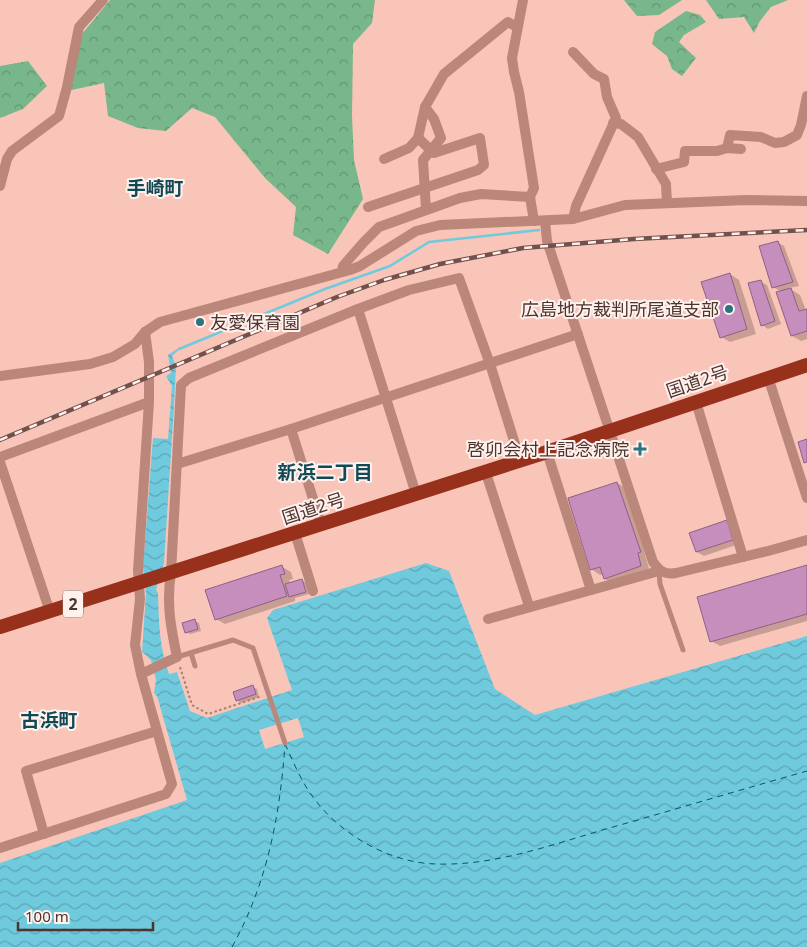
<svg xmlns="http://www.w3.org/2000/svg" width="807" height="947" viewBox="0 0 807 947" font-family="'Noto Sans','Noto Sans JP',sans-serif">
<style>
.forest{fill:url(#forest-crowns)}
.water{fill:url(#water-waves)}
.pier{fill:#fac5b9}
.shadow{fill:#0003}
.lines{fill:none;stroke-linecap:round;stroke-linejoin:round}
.stream{stroke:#6fcadd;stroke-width:2.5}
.ferry{stroke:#035765;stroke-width:1;stroke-dasharray:6 5;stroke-linecap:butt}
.building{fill:#c68ebc;stroke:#8e6086}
.path{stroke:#a67f75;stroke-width:2;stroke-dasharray:2.5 2.5;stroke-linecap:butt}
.service{stroke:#bb877b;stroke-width:5}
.minor{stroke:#bb877b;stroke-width:10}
.tertiary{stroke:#bb877b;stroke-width:10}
.trunk{stroke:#98311c;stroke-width:14}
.rail-casing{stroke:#71514a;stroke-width:4.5}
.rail{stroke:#fff1ed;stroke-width:2.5;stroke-dasharray:8;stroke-linecap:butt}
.poi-dot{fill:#2e7381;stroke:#fff1ed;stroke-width:2}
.labels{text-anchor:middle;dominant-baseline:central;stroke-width:4;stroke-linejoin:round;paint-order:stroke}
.shield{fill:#fff1ed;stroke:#836d67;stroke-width:1}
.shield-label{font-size:16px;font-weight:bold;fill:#4e342e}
.poi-label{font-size:18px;fill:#4e342e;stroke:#fff1ed;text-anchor:end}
.street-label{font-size:18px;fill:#4e342e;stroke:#fff1ed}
.neighbourhood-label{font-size:19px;font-weight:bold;fill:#0f4a55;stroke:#fff1ed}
</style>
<defs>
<pattern id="forest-crowns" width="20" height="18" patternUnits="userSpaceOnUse" patternTransform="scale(1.25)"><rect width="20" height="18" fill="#78b68b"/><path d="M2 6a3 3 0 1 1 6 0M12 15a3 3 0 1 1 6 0" fill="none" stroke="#659572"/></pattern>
<pattern id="water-waves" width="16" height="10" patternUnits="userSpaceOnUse" patternTransform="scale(1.25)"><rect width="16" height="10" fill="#6fcadd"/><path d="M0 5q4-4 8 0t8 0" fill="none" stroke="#5da5b4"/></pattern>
</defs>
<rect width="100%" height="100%" fill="#fac5b9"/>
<g class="forest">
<polygon points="110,0 375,0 372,23 353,44 352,116 354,160 363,199 328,254 293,235 296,207 265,178 215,117 192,108 166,131 138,128 108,116 104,83 67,91 77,40"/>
<polygon points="624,0 682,0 659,15 637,16"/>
<polygon points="706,0 788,0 771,7 760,21 754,33 744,17 719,19"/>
<polygon points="686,11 700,15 706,22 684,35 679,42 696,58 682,76 672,69 667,56 652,44 655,32"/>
<polygon points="28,61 47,86 23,109 0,118 0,66"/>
</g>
<path class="water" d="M180 347 181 348 172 356 176 366 174 406 164 563 156 590 158 593C159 623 159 646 169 674L177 672 190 711 207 718 292 690 267 618 273 610 426 563 449 571 495 689 535 715 807 636V947H0V863L187 800 157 696 154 693 156 680 151 660 142 652 146 593 143 567 153 438 168 439 172 386 166 376 171 373 168 355Z"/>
<polygon class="pier" points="298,718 304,737 265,749 259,730"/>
<g class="shadow">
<polygon points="777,242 784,246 799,286 789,288 800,295 806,310 807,310 807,339 801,341 792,336 782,292 773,287"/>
<polygon points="730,274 739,280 756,334 730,342 721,337"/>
<polygon points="760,281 767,285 781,324 768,329 762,325"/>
<polygon points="617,483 626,488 650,572 614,584 605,579 603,574 600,575 591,569"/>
<polygon points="727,521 739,544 704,556 697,552"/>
<polygon points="281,566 291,572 293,579 289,580 290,584 302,580 306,583 309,594 295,598 295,601 225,624 216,619"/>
<polygon points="807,567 807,621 720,646 711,641"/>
<polygon points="195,621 199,623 201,631 190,634 186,632"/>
<polygon points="253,687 257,689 259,697 241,703 237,700"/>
</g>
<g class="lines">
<polyline class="stream" points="179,349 325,289 390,266 429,242 539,230"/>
<g class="ferry">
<path d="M285 744C294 763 302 784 316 801 343 836 391 863 436 864 494 866 551 845 606 829 673 810 740 790 807 771"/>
<path d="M232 947C267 884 280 816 285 744"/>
</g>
</g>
<g class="building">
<polygon points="778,241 793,282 772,288 759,246"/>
<polygon points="730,273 747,329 720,338 701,282"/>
<polygon points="761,280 775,321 761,326 748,283"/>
<polygon points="791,288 799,311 807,309 807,331 791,336 776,292"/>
<polygon points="807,439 807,462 804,463 798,442"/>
<polygon points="617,482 641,552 638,553 641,566 604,579 600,567 590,570 568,498"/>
<polygon points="727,520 733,540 696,552 689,533"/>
<polygon points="282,565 285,574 280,575 287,596 215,620 205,590"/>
<polygon points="807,565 807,614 710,642 697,597"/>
<polygon points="302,579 306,592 289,597 285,584"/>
<polygon points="195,619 198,629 185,633 182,623"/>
<polygon points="253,685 256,694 236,701 233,692"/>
</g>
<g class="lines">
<polyline class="path" points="180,667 192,705 208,714 262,696"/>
<g class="service">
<polyline points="659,571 660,584 683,650"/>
<polyline points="191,653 195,666"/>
<polyline points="177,657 233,640 253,648 285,743"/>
</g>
<g class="minor">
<polyline points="523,0 512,58 514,72 519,92 534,188 530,197 534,221"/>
<polyline points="573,52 594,74 604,79 607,97 616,118 576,206 573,219"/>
<polyline points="613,123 621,124 638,137 666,184 667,203"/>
<polyline points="727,148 730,135 761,137 775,143 784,142 797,135 801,125 807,96"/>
<polyline points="384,159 409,148 418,138 425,107"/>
<polyline points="656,169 684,162 685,151 717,151 727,148 741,149"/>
<polyline points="0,186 7,159 12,151 59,116 67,87 79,27 103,0"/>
<polyline points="368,207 478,170 484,165 480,138 434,153 418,138"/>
<polyline points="426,210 423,160 441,138 434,119 425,107 444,74 508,22 517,27"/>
<polyline points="342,272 343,266 363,243 379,227 460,198 481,194 530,197"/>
<polyline points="358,309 416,494"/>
<polyline points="0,376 90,364 113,357 135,344 145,332 160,322 350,270 360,266 416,231 440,225 573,219 625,205 746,200 807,201"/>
<polyline points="768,377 807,498"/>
<polyline points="696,402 743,557"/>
<polyline points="291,429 321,524"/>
<polyline points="547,452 591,590"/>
<polyline points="0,457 149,402"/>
<polyline points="0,462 50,612"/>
<polyline points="177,464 291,429 578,334"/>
<polyline points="485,470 529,606"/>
<polyline points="295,533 313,591"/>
<path d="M141 674 177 657C171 628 166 604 171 573L181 385 189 378 358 309 409 290 459 278 490 364 520 460"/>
<polyline points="44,834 26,771 157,731"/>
<polyline points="0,848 166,794 172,784 141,674 135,645 140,599 138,571 149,402 149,362 145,332"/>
</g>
<g class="tertiary">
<path d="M545 221 547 241 653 562C660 571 664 575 676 573L768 551 807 540"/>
<polyline points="488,619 659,571"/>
</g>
<polyline class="trunk" points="0,627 547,452 807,365"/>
<defs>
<polyline id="rail" points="0,440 337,297 384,280 440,264 523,248 634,239 807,230"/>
</defs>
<use href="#rail" class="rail-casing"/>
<use href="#rail" class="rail"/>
</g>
<g class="poi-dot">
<circle cx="729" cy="309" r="5"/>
<circle cx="200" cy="322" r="5"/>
<path d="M637.5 441.5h5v5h5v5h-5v5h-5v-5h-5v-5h5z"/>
</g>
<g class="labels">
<rect class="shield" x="63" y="590.5" width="20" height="27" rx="4"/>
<g class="shield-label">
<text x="73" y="604">2</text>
</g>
<g class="poi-label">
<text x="719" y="309">広島地方裁判所尾道支部</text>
<text x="210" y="322" text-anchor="start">友愛保育園</text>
<text x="629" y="449">啓卯会村上記念病院</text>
</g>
<g class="street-label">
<text transform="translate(697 381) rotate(-19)">国道2号</text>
<text transform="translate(313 508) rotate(-18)">国道2号</text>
</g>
<g class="neighbourhood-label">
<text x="155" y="188">手崎町</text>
<text x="325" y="472">新浜二丁目</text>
<text x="49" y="720">古浜町</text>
</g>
</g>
<path d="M18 922v8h135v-8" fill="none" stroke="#4e342e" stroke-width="2.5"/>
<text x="25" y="922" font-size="15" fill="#4e342e" stroke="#fff1ed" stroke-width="4" paint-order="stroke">100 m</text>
</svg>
